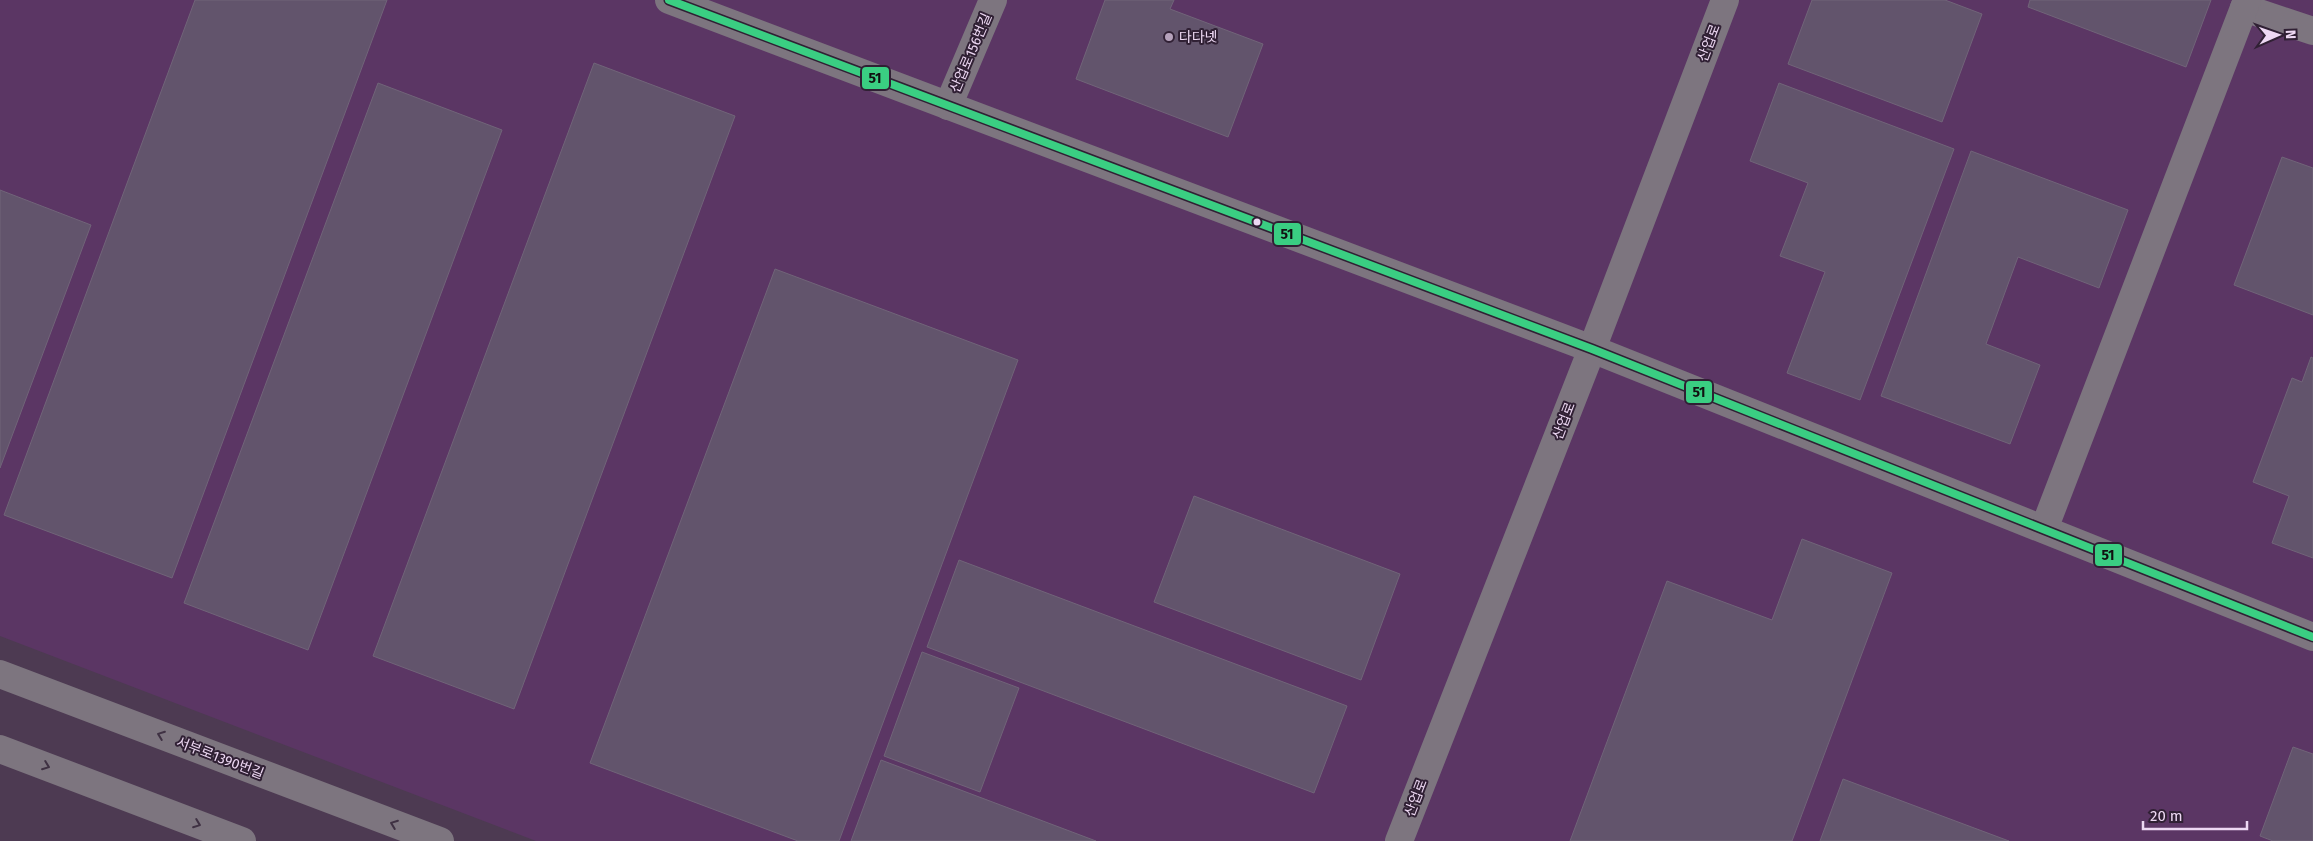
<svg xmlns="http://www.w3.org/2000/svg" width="2313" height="841" viewBox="0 0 2313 841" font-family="'Fira Sans','Noto Sans KR',sans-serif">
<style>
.built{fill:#5b3664}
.building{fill:#62546c;stroke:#716479}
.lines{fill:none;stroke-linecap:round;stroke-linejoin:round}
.minor{stroke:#7d757f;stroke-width:28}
.tertiary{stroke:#7d757f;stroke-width:28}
.bus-1-casing{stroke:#302034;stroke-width:11}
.bus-1{stroke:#3ace82;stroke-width:8}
.oneway{stroke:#3f3143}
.poi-dot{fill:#b5a1bb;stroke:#302034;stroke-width:2}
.bus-dot{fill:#edd8f3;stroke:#302034;stroke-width:2}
.labels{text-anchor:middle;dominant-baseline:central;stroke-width:4;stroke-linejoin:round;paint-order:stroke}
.poi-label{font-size:14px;fill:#edd8f3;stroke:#302034;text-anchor:start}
.street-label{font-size:14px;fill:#edd8f3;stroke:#302034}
.line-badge{stroke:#302034;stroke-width:2}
.pale-badge-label{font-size:14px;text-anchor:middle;font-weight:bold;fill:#111}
</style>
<rect width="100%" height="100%" fill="#4d3a52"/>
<polygon class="built" points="0,0 2313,0 2313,841 536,841 0,636"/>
<g class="building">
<polygon points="195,0 387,0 172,578 4,515"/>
<polygon points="1105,0 1174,0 1170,9 1263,44 1228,137 1076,79"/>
<polygon points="1812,0 1945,0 1982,14 1942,122 1788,64"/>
<polygon points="2030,0 2211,0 2186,67 2028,7"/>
<polygon points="594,63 735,116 514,709 373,656"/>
<polygon points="378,83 502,130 308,650 184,603"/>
<polygon points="1779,83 1954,149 1860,400 1787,373 1825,272 1780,256 1808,183 1750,161"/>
<polygon points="1971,151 2128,210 2099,288 2018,257 1986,344 2040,365 2010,444 1881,396"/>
<polygon points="2282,157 2313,168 2313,315 2234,285"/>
<polygon points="0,190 91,225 0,468"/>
<polygon points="775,269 1018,360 839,841 798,841 590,763"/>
<polygon points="2311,357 2313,358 2313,558 2272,543 2289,496 2253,482 2292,378 2302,382"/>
<polygon points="1194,496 1400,574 1361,680 1154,602"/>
<polygon points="1802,539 1892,573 1792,841 1570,841 1667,581 1772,620"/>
<polygon points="959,560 1347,706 1314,793 927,647"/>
<polygon points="922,652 1019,688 980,792 884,756"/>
<polygon points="2293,747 2313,754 2313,841 2273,841 2260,836"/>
<polygon points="881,760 1096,841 851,841"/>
<polygon points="1843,779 2009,841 1820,841"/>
</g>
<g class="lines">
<g class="minor">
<polyline points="669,0 1592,349 2313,637"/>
<polyline points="2244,8 2313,31"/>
<polyline points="948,106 993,0"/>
<polyline points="2044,529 2247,0"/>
</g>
<g class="tertiary">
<polyline points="0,674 440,841"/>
<polyline points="0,749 242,841"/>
<polyline points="1399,841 1592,349 1725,0"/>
</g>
<defs>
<polyline id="bus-1" points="669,0 1592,349 2313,637"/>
</defs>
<use href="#bus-1" class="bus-1-casing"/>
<use href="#bus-1" class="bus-1"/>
</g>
<defs><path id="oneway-chevron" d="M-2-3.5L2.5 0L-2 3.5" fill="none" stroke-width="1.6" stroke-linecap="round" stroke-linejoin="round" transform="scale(1.25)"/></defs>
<g class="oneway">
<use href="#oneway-chevron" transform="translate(161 735) rotate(-159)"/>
<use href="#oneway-chevron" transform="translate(46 766) rotate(21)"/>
<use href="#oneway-chevron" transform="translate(197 824) rotate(21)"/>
<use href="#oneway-chevron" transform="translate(394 824) rotate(-159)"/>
</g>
<circle class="poi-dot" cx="1169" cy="37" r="5"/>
<circle class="bus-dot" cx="1257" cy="222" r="4.5"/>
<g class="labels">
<g class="poi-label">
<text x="1179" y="37">다다넷</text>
</g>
<g class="street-label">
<text transform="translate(1709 43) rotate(-69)">산업로</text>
<text transform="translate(971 53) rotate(-67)">산업로156번길</text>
<text transform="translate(1564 421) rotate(-69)">산업로</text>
<text transform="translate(220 758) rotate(21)">서부로1390번길</text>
<text transform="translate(1416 798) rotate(-69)">산업로</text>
</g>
</g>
<g class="line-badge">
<rect x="861" y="66" width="29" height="24" rx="5" fill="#3ace82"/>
<rect x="1273" y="222" width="29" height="24" rx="5" fill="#3ace82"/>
<rect x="1685" y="380" width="28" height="24" rx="5" fill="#3ace82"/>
<rect x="2094" y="543" width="29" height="24" rx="5" fill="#3ace82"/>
</g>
<g class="pale-badge-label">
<text x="875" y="83">51</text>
<text x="1287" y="239">51</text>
<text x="1699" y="397">51</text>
<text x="2108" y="560">51</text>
</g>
<g transform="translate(2278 35) rotate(88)" stroke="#302034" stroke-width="4" paint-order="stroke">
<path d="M0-4L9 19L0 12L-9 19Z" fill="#edd8f3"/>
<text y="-8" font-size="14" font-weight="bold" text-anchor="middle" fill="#edd8f3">N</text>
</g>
<path d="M2143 821v8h104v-8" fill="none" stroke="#edd8f3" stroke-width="2.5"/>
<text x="2150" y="821" font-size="15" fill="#edd8f3" stroke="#302034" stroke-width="4" paint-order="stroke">20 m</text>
</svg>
